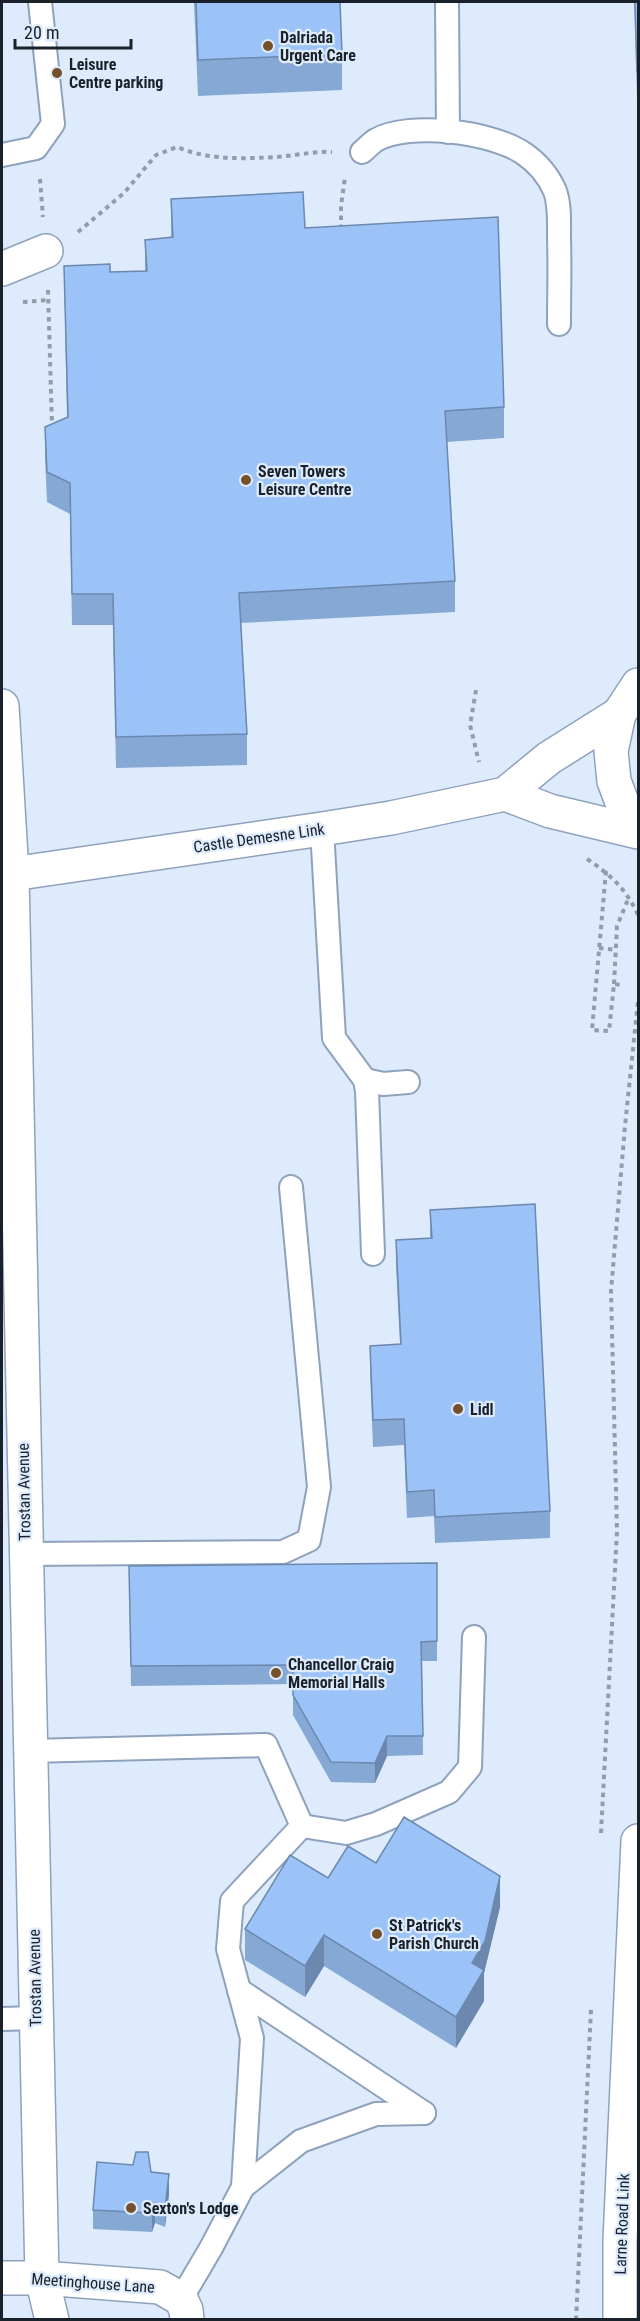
<svg xmlns="http://www.w3.org/2000/svg" width="640" height="2321" viewBox="0 0 640 2321" font-family="'Roboto Condensed',sans-serif">
<style>
.lines{fill:none;stroke-linecap:round;stroke-linejoin:round}
.service-casing{stroke:#8ea2bd;stroke-width:26}
.pedestrian-casing{stroke:#8ea2bd;stroke-width:36}
.minor-casing{stroke:#8ea2bd;stroke-width:36}
.tertiary-casing{stroke:#8ea2bd;stroke-width:36}
.primary-casing{stroke:#8ea2bd;stroke-width:36}
.path{stroke:#929dab;stroke-width:4;stroke-dasharray:4.5 4.5;stroke-linecap:butt}
.service{stroke:#fff;stroke-width:22}
.pedestrian{stroke:#fff;stroke-width:33}
.minor{stroke:#fff;stroke-width:33}
.tertiary{stroke:#fff;stroke-width:33}
.primary{stroke:#fff;stroke-width:33}
.wall{fill:#85a8d5}
.shaded-wall{fill:#6c88ae}
.building{fill:#9bc3f8;stroke:#6c88ae;stroke-width:1.5}
.poi-dot{fill:#74512a;stroke:#deebfc;stroke-width:2}
.labels{text-anchor:middle;dominant-baseline:central;stroke-width:4.5;stroke-linejoin:round;paint-order:stroke}
.poi-label{font-size:16px;font-weight:bold;fill:#19212b;stroke:#deebfc;text-anchor:start}
.street-label{font-size:16px;fill:#19212b;stroke:#deebfc}
</style>
<rect width="100%" height="100%" fill="#deebfc"/>
<g class="lines">
<defs>
<g id="service">
<polyline points="447,2 448,132"/>
<path d="M362 152C367 148 371 143 376 140 410 121 492 132 523 153 538 163 548 175 555 191 560 205 559 222 559 237 560 266 559 295 559 324"/>
<polyline points="2,155 36,148 53,124 40,2"/>
<polyline points="322,829 334,1038 365,1080 367,1091 373,1254"/>
<polyline points="365,1080 383,1084 408,1082"/>
<polyline points="26,1554 283,1552 309,1540 319,1487 291,1187"/>
<polyline points="30,1751 266,1745 302,1826 232,1901 228,1949 252,2038 243,2187"/>
<polyline points="302,1826 346,1833 376,1824 449,1792 470,1767 474,1637"/>
<polyline points="239,1990 424,2113"/>
<polyline points="2,2019 36,2018"/>
<polyline points="181,2299 211,2248 243,2187 301,2141 376,2114 424,2113"/>
</g>
<polyline id="pedestrian" points="2,269 46,251"/>
<g id="minor">
<polyline points="2,706 12,874"/>
<polyline points="2,2278 42,2278"/>
</g>
<g id="tertiary">
<polyline points="505,794 550,811 638,832"/>
<polyline points="42,2278 160,2287 181,2299 186,2310 187,2320"/>
<polyline points="52,2320 42,2278 12,874 322,829 391,818 505,794 549,758 619,714"/>
</g>
<g id="primary">
<polyline points="638,685 619,714 611,751 614,781 625,810 638,827"/>
<polyline points="620,2320 620,2241 638,1841"/>
</g>
</defs>
<use href="#service" class="service-casing"/>
<use href="#pedestrian" class="pedestrian-casing"/>
<use href="#minor" class="minor-casing"/>
<use href="#tertiary" class="tertiary-casing"/>
<use href="#primary" class="primary-casing"/>
<g class="path">
<polyline points="40,179 43,217"/>
<polyline points="341,229 341,206 345,177"/>
<path d="M78 232 124 193 156 155 177 147C208 160 242 159 275 157 294 156 313 151 332 152"/>
<polyline points="48,290 52,426"/>
<polyline points="23,302 48,300"/>
<polyline points="476,690 470,725 479,762"/>
<path d="M587 859C610 874 627 890 638 915"/>
<polyline points="606,871 592,1030 609,1031 614,984 622,985"/>
<polyline points="599,948 616,950"/>
<polyline points="614,984 617,926 629,897"/>
<polyline points="601,1833 617,1531 611,1291 625,1126 638,1001"/>
<polyline points="576,2320 591,2009"/>
</g>
<use href="#service" class="service"/>
<use href="#pedestrian" class="pedestrian"/>
<use href="#minor" class="minor"/>
<use href="#tertiary" class="tertiary"/>
<use href="#primary" class="primary"/>
</g>
<g class="wall">
<polygon points="194,2 340,2 342,54 342,90 198,96"/>
<polygon points="634,2 639,2 639,99 637,99"/>
<polygon points="171,199 305,228 504,407 504,438 447,442 455,581 455,612 241,623 247,734 247,765 116,768 113,625 72,625 70,514 47,502 45,458 45,427 67,417 64,266 110,272 145,271 145,240 171,237"/>
<polygon points="430,1210 550,1511 550,1538 435,1543 434,1516 407,1518 404,1445 373,1447 370,1372 370,1346 400,1344 396,1266 396,1240 430,1238"/>
<polygon points="437,1563 437,1661 422,1661 423,1755 387,1756 375,1783 331,1782 293,1715 293,1684 131,1686 129,1566"/>
<polygon points="376,1863 500,1907 484,1973 484,2001 456,2048 324,1966 305,1997 245,1960 245,1929 328,1878"/>
<polygon points="151,2172 169,2194 165,2227 155,2223 152,2232 93,2229 93,2210"/>
</g>
<g class="shaded-wall">
<polygon points="387,1736 387,1756 375,1783 375,1763"/>
<polygon points="500,1876 500,1907 484,1973 484,2001 456,2048 456,2017 472,1963"/>
<polygon points="324,1935 324,1966 305,1997 305,1966"/>
<polygon points="169,2174 169,2194 165,2227 165,2208"/>
<polygon points="155,2203 155,2223 152,2232 152,2213"/>
</g>
<g class="building">
<polygon points="196,2 340,2 342,54 198,60"/>
<polygon points="635,2 639,2 639,72 637,72"/>
<polygon points="303,192 305,228 498,217 504,407 445,411 455,581 239,593 247,734 116,737 113,594 72,594 70,483 47,472 45,427 68,417 64,266 110,264 110,272 147,271 145,240 173,237 171,199"/>
<polygon points="535,1204 550,1511 435,1517 434,1490 407,1492 404,1419 373,1420 370,1346 401,1344 396,1240 432,1238 430,1210"/>
<polygon points="437,1563 437,1641 421,1642 423,1736 387,1736 375,1763 331,1762 293,1695 293,1665 131,1666 129,1566"/>
<polygon points="404,1817 500,1876 485,1941 472,1963 484,1970 456,2017 324,1935 305,1966 245,1929 290,1855 328,1878 348,1846 376,1863"/>
<polygon points="136,2152 148,2152 151,2172 169,2174 165,2208 155,2203 152,2213 93,2210 97,2162 133,2165"/>
</g>
<g class="poi-dot">
<circle cx="268" cy="46" r="6"/>
<circle cx="57" cy="73" r="6"/>
<circle cx="246" cy="480" r="6"/>
<circle cx="458" cy="1409" r="6"/>
<circle cx="276" cy="1673" r="6"/>
<circle cx="377" cy="1934" r="6"/>
<circle cx="131" cy="2208" r="6"/>
</g>
<g class="labels">
<g class="poi-label">
<text x="280" y="37">Dalriada<tspan x="280" dy="18">Urgent Care</tspan></text>
<text x="69" y="64">Leisure<tspan x="69" dy="18">Centre parking</tspan></text>
<text x="258" y="471">Seven Towers<tspan x="258" dy="18">Leisure Centre</tspan></text>
<text x="470" y="1409">Lidl</text>
<text x="288" y="1664">Chancellor Craig<tspan x="288" dy="18">Memorial Halls</tspan></text>
<text x="389" y="1925">St Patrick's<tspan x="389" dy="18">Parish Church</tspan></text>
<text x="143" y="2208">Sexton's Lodge</text>
</g>
<g class="street-label">
<text transform="translate(259 838) rotate(-8)">Castle Demesne Link</text>
<text transform="translate(24 1492) rotate(-91)">Trostan Avenue</text>
<text transform="translate(35 1978) rotate(-91)">Trostan Avenue</text>
<text transform="translate(622 2224) rotate(-88)">Larne Road Link</text>
<text transform="translate(93 2283) rotate(4)">Meetinghouse Lane</text>
</g>
</g>
<rect width="640" height="2321" fill="none" stroke="#19212b" stroke-width="6"/>
<path d="M15 39v9h116v-9" fill="none" stroke="#19212b" stroke-width="3"/>
<text x="24" y="39" font-size="18" fill="#19212b" stroke="#deebfc" stroke-width="4.5" paint-order="stroke">20 m</text>
</svg>
